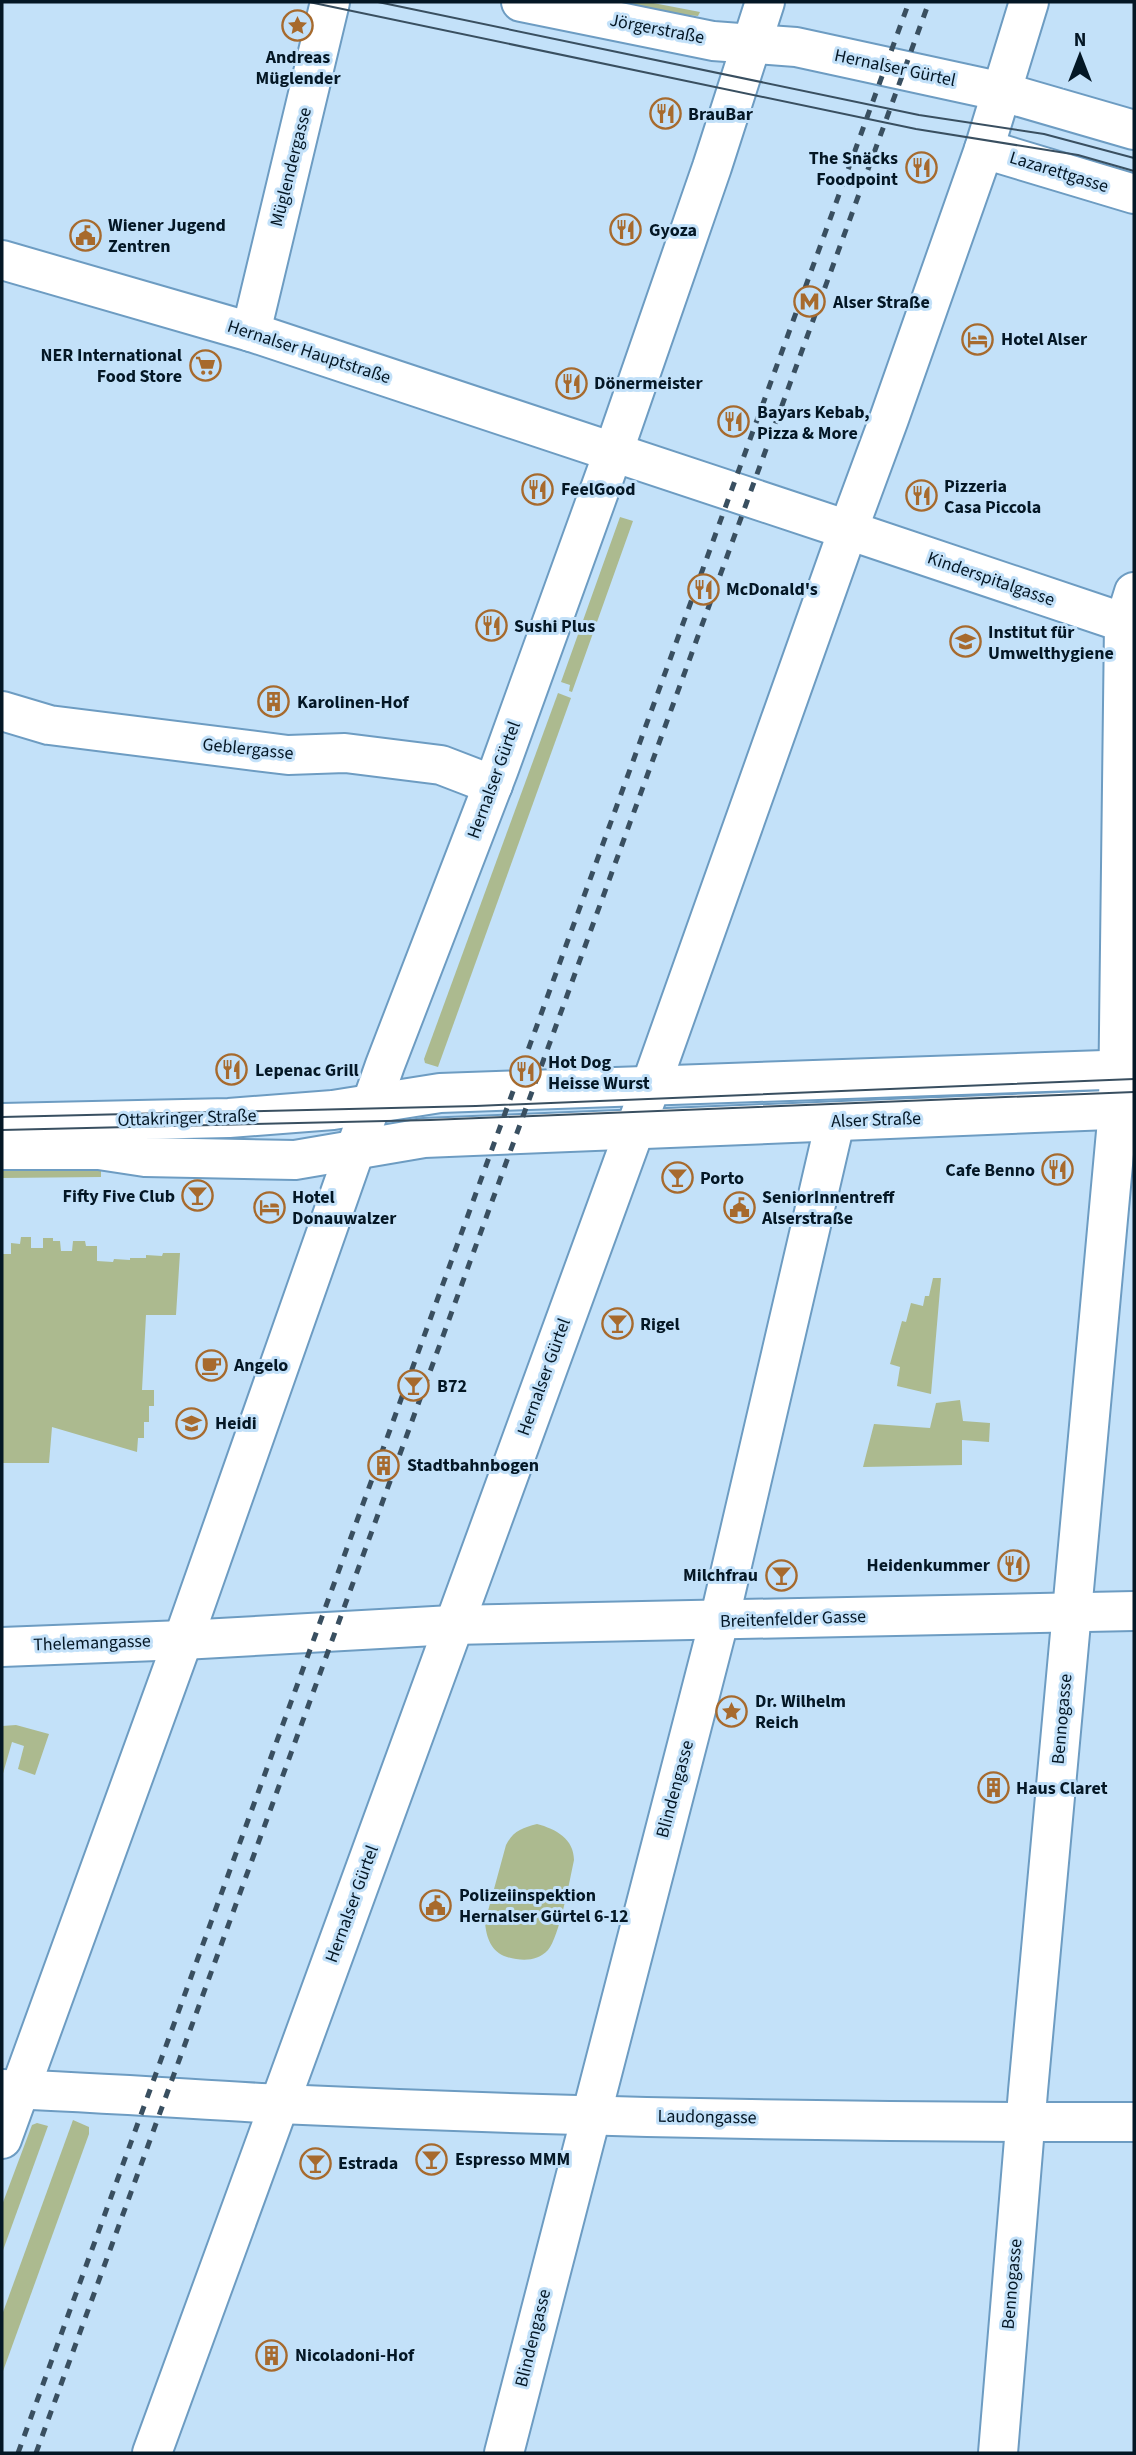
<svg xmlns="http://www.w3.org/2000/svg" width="1136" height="2455" viewBox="0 0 1136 2455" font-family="'Source Sans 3',sans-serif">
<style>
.green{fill:#acba8f}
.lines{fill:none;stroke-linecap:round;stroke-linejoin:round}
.minor-casing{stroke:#6d9cc2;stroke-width:42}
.major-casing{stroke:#6d9cc2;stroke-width:42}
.minor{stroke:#fff;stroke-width:38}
.major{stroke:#fff;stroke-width:38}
.tram{stroke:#394f60;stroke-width:2}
.rail{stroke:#394f60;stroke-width:5;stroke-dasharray:9 9;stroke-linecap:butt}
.labels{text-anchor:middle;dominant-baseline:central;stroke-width:6;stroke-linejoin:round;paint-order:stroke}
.street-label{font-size:18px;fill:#041725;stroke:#c3e1f9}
.poi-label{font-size:18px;font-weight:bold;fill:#041725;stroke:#c3e1f9;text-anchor:start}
</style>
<rect width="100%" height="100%" fill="#c3e1f9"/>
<g class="green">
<polygon points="622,2 648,2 700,12 698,16 662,13 626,5"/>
<polygon points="620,517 633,521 572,692 569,691 570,685 561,682"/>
<polygon points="558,693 571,698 438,1067 425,1063 424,1059"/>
<polygon points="101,1164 101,1177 2,1178 2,1166"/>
<polygon points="21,1237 31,1237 31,1248 43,1248 43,1238 53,1238 53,1241 60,1241 61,1251 72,1251 73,1241 85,1241 86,1246 97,1246 97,1261 113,1262 114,1259 130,1260 130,1258 146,1258 146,1255 162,1256 163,1253 180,1253 176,1315 146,1315 142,1390 154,1390 154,1406 149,1406 149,1422 144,1422 144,1438 138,1438 137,1452 52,1427 49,1463 2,1463 2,1254 11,1254 11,1243 20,1244"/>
<polygon points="933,1278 941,1278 931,1394 897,1386 900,1367 890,1364 902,1321 906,1322 911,1303 923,1306 925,1296 929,1296"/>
<polygon points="960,1400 963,1421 990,1423 989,1442 962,1440 962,1465 863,1467 874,1424 930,1428 936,1403"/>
<polygon points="16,1725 49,1734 35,1775 18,1769 24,1746 12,1742 2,1777 2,1726"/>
<path d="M537 1824C556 1829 574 1839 574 1860 570 1879 559 1938 548 1950 537 1962 521 1961 507 1957 491 1952 486 1937 485 1922L506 1845C513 1831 522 1828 537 1824Z"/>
<polygon points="73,2120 89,2127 89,2134 2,2374 2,2315"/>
<polygon points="37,2123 48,2126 2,2253 2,2205 32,2125"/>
</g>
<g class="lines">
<defs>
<g id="minor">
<polyline points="251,332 330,2"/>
<polyline points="848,530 1134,626"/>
<polyline points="2,711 49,725 288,755 345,753 441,765 493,785"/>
<polyline points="2,1647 183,1640 452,1625 1134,1611"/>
<path d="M2 2089C95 2092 187 2099 280 2104 565 2117 850 2123 1134 2122"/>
<polyline points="504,2453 719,1621 835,1122"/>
<polyline points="998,2453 1028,2091 1118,1110 1124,624 1134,592"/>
</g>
<g id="major">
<polyline points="521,2 713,41 796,47 1003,92 1134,130"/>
<polyline points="984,149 1134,194"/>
<polyline points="2,260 251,332 848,530"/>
<polyline points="2,1123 229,1118 333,1110 440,1093 1134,1069"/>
<polyline points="2,1150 99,1150 145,1157 295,1160 424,1138 1134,1109"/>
<polyline points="2,2139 183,1640 385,1065 499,769 613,453 712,167 765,2"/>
<polyline points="152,2453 646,1099 848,530 889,419 984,149 1029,2"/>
</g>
</defs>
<use href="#minor" class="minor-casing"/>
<use href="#major" class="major-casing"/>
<use href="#minor" class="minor"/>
<use href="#major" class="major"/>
<g class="tram">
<polyline points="309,2 916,129 1078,155 1134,171"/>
<polyline points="378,2 919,115 1044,134 1134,158"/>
<polyline points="2,1117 476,1106 1134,1079"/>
<polyline points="2,1130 430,1120 1134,1092"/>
</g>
<g class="rail">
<polyline points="18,2453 909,2"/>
<polyline points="36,2453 929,2"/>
</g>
</g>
<defs>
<symbol id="sight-ring" viewBox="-11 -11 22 22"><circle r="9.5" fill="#c3e1f9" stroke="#a76a2d" stroke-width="1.5"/><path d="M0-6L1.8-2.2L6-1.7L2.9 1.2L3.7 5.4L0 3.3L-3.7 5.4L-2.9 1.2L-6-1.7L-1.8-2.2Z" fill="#a76a2d"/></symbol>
<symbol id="restaurant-ring" viewBox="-11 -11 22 22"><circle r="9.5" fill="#c3e1f9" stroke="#a76a2d" stroke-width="1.5"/><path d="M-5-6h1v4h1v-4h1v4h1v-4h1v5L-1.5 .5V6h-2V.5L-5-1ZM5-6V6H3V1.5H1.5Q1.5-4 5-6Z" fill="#a76a2d"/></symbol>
<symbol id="civic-ring" viewBox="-11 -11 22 22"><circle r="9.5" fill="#c3e1f9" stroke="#a76a2d" stroke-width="1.5"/><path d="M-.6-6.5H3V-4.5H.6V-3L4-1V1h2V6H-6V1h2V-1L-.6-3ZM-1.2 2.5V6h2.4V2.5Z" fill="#a76a2d"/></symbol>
<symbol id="metro-ring" viewBox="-11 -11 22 22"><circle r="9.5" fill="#c3e1f9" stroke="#a76a2d" stroke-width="1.5"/><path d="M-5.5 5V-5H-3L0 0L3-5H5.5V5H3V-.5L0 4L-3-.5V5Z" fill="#a76a2d"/></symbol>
<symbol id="hotel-ring" viewBox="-11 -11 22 22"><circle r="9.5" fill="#c3e1f9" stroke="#a76a2d" stroke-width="1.5"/><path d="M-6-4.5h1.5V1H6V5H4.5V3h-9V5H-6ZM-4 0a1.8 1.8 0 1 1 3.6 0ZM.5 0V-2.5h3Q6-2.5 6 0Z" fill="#a76a2d"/></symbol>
<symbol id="supermarket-ring" viewBox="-11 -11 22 22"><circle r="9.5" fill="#c3e1f9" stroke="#a76a2d" stroke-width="1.5"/><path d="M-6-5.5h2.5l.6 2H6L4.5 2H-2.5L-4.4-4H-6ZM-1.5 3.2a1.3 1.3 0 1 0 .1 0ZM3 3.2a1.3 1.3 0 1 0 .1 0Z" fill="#a76a2d"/></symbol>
<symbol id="university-ring" viewBox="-11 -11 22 22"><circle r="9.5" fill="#c3e1f9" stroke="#a76a2d" stroke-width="1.5"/><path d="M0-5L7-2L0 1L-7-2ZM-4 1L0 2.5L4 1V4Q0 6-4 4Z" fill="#a76a2d"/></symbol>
<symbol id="building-ring" viewBox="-11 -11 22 22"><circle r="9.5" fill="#c3e1f9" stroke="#a76a2d" stroke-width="1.5"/><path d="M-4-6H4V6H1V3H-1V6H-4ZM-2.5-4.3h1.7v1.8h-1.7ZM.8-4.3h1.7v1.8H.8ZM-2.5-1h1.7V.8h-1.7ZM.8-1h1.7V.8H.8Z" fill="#a76a2d"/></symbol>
<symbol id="bar-ring" viewBox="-11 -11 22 22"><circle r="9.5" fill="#c3e1f9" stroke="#a76a2d" stroke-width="1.5"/><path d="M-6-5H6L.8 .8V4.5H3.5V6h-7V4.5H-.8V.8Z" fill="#a76a2d"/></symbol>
<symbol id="cafe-ring" viewBox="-11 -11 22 22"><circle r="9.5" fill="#c3e1f9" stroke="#a76a2d" stroke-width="1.5"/><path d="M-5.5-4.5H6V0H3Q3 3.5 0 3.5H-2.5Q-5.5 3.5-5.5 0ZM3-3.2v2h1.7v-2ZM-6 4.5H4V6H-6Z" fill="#a76a2d"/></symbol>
<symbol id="school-ring" viewBox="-11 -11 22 22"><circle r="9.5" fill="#c3e1f9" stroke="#a76a2d" stroke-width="1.5"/><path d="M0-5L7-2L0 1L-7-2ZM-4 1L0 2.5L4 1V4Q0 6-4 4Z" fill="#a76a2d"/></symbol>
</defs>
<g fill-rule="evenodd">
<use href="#sight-ring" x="280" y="8" width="35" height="35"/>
<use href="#restaurant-ring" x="648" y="96" width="35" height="35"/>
<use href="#restaurant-ring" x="904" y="150" width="35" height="35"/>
<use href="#restaurant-ring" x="608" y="212" width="35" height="35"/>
<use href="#civic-ring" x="68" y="218" width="35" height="35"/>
<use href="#metro-ring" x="792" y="284" width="35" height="35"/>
<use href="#hotel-ring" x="960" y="322" width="35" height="35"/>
<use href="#supermarket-ring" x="188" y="348" width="35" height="35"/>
<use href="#restaurant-ring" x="554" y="366" width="35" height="35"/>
<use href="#restaurant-ring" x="716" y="404" width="35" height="35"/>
<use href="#restaurant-ring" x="520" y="472" width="35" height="35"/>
<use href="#restaurant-ring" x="904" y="478" width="35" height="35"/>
<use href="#restaurant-ring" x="686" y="572" width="35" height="35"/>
<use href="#restaurant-ring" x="474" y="608" width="35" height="35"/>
<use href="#university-ring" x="948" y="624" width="35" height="35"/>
<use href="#building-ring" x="256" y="684" width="35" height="35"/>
<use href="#restaurant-ring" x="214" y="1052" width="35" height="35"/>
<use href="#restaurant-ring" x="508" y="1054" width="35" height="35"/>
<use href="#restaurant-ring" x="1040" y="1152" width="35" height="35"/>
<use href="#bar-ring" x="660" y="1160" width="35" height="35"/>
<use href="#bar-ring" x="180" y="1178" width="35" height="35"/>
<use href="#hotel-ring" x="252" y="1190" width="35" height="35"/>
<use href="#civic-ring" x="722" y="1190" width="35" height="35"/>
<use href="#bar-ring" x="600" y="1306" width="35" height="35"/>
<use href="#cafe-ring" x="194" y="1348" width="35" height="35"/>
<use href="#bar-ring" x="396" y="1368" width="35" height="35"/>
<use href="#school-ring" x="174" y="1406" width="35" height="35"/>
<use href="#building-ring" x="366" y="1448" width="35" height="35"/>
<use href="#restaurant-ring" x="996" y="1548" width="35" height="35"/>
<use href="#bar-ring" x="764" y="1558" width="35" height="35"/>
<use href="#sight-ring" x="714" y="1694" width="35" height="35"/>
<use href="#building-ring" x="976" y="1770" width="35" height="35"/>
<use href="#civic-ring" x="418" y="1888" width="35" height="35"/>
<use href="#bar-ring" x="414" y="2142" width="35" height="35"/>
<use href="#bar-ring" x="298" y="2146" width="35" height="35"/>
<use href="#building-ring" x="254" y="2338" width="35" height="35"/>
</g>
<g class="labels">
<g class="street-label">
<text transform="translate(657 29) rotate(11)">Jörgerstraße</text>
<text transform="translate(895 68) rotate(12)">Hernalser Gürtel</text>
<text transform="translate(291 167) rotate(-76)">Müglendergasse</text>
<text transform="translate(1059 172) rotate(17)">Lazarettgasse</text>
<text transform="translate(309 352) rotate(18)">Hernalser Hauptstraße</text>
<text transform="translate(991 579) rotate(19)">Kinderspitalgasse</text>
<text transform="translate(248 749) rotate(6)">Geblergasse</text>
<text transform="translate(494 780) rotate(-70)">Hernalser Gürtel</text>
<text transform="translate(187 1118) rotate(-2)">Ottakringer Straße</text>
<text transform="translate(876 1120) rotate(-2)">Alser Straße</text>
<text transform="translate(544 1377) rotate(-70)">Hernalser Gürtel</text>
<text transform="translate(793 1619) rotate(-2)">Breitenfelder Gasse</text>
<text transform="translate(92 1643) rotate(-2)">Thelemangasse</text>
<text transform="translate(1062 1719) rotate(-85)">Bennogasse</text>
<text transform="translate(675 1789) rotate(-75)">Blindengasse</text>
<text transform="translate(352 1904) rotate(-70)">Hernalser Gürtel</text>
<text transform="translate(707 2117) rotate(1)">Laudongasse</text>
<text transform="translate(1012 2284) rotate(-85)">Bennogasse</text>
<text transform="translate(533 2338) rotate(-76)">Blindengasse</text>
</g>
<g class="poi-label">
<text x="298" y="57" text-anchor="middle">Andreas<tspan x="298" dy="21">Müglender</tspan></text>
<text x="688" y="114">BrauBar</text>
<text x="898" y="158" text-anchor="end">The Snäcks<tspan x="898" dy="21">Foodpoint</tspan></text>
<text x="108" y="225">Wiener Jugend<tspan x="108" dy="21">Zentren</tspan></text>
<text x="649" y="230">Gyoza</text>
<text x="833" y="302">Alser Straße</text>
<text x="1001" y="339">Hotel Alser</text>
<text x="182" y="355" text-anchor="end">NER International<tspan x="182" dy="21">Food Store</tspan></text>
<text x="594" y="383">Dönermeister</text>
<text x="757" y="412">Bayars Kebab,<tspan x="757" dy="21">Pizza &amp; More</tspan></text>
<text x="944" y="486">Pizzeria<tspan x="944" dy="21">Casa Piccola</tspan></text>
<text x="561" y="489">FeelGood</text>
<text x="726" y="589">McDonald's</text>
<text x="514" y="626">Sushi Plus</text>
<text x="988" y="632">Institut für<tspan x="988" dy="21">Umwelthygiene</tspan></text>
<text x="297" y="702">Karolinen-Hof</text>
<text x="548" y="1062">Hot Dog<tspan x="548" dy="21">Heisse Wurst</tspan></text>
<text x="255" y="1070">Lepenac Grill</text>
<text x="1035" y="1170" text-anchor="end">Cafe Benno</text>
<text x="700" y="1178">Porto</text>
<text x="175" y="1196" text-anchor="end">Fifty Five Club</text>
<text x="292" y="1197">Hotel<tspan x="292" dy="21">Donauwalzer</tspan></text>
<text x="762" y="1197">SeniorInnentreff<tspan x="762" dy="21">Alserstraße</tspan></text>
<text x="640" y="1324">Rigel</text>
<text x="234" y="1365">Angelo</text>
<text x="437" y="1386">B72</text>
<text x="215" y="1423">Heidi</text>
<text x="407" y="1465">Stadtbahnbogen</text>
<text x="990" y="1565" text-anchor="end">Heidenkummer</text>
<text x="758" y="1575" text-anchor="end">Milchfrau</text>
<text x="755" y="1701">Dr. Wilhelm<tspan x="755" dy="21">Reich</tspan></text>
<text x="1016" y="1788">Haus Claret</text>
<text x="459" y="1895">Polizeiinspektion<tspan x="459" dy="21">Hernalser Gürtel 6-12</tspan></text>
<text x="455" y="2159">Espresso MMM</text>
<text x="338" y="2163">Estrada</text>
<text x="295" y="2355">Nicoladoni-Hof</text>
</g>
</g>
<rect width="1136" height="2455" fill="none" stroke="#041725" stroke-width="7"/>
<g transform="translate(1080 56)" stroke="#c3e1f9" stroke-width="5" paint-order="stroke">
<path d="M0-5L12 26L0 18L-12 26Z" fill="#041725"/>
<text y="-10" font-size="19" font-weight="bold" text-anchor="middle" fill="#041725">N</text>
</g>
</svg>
